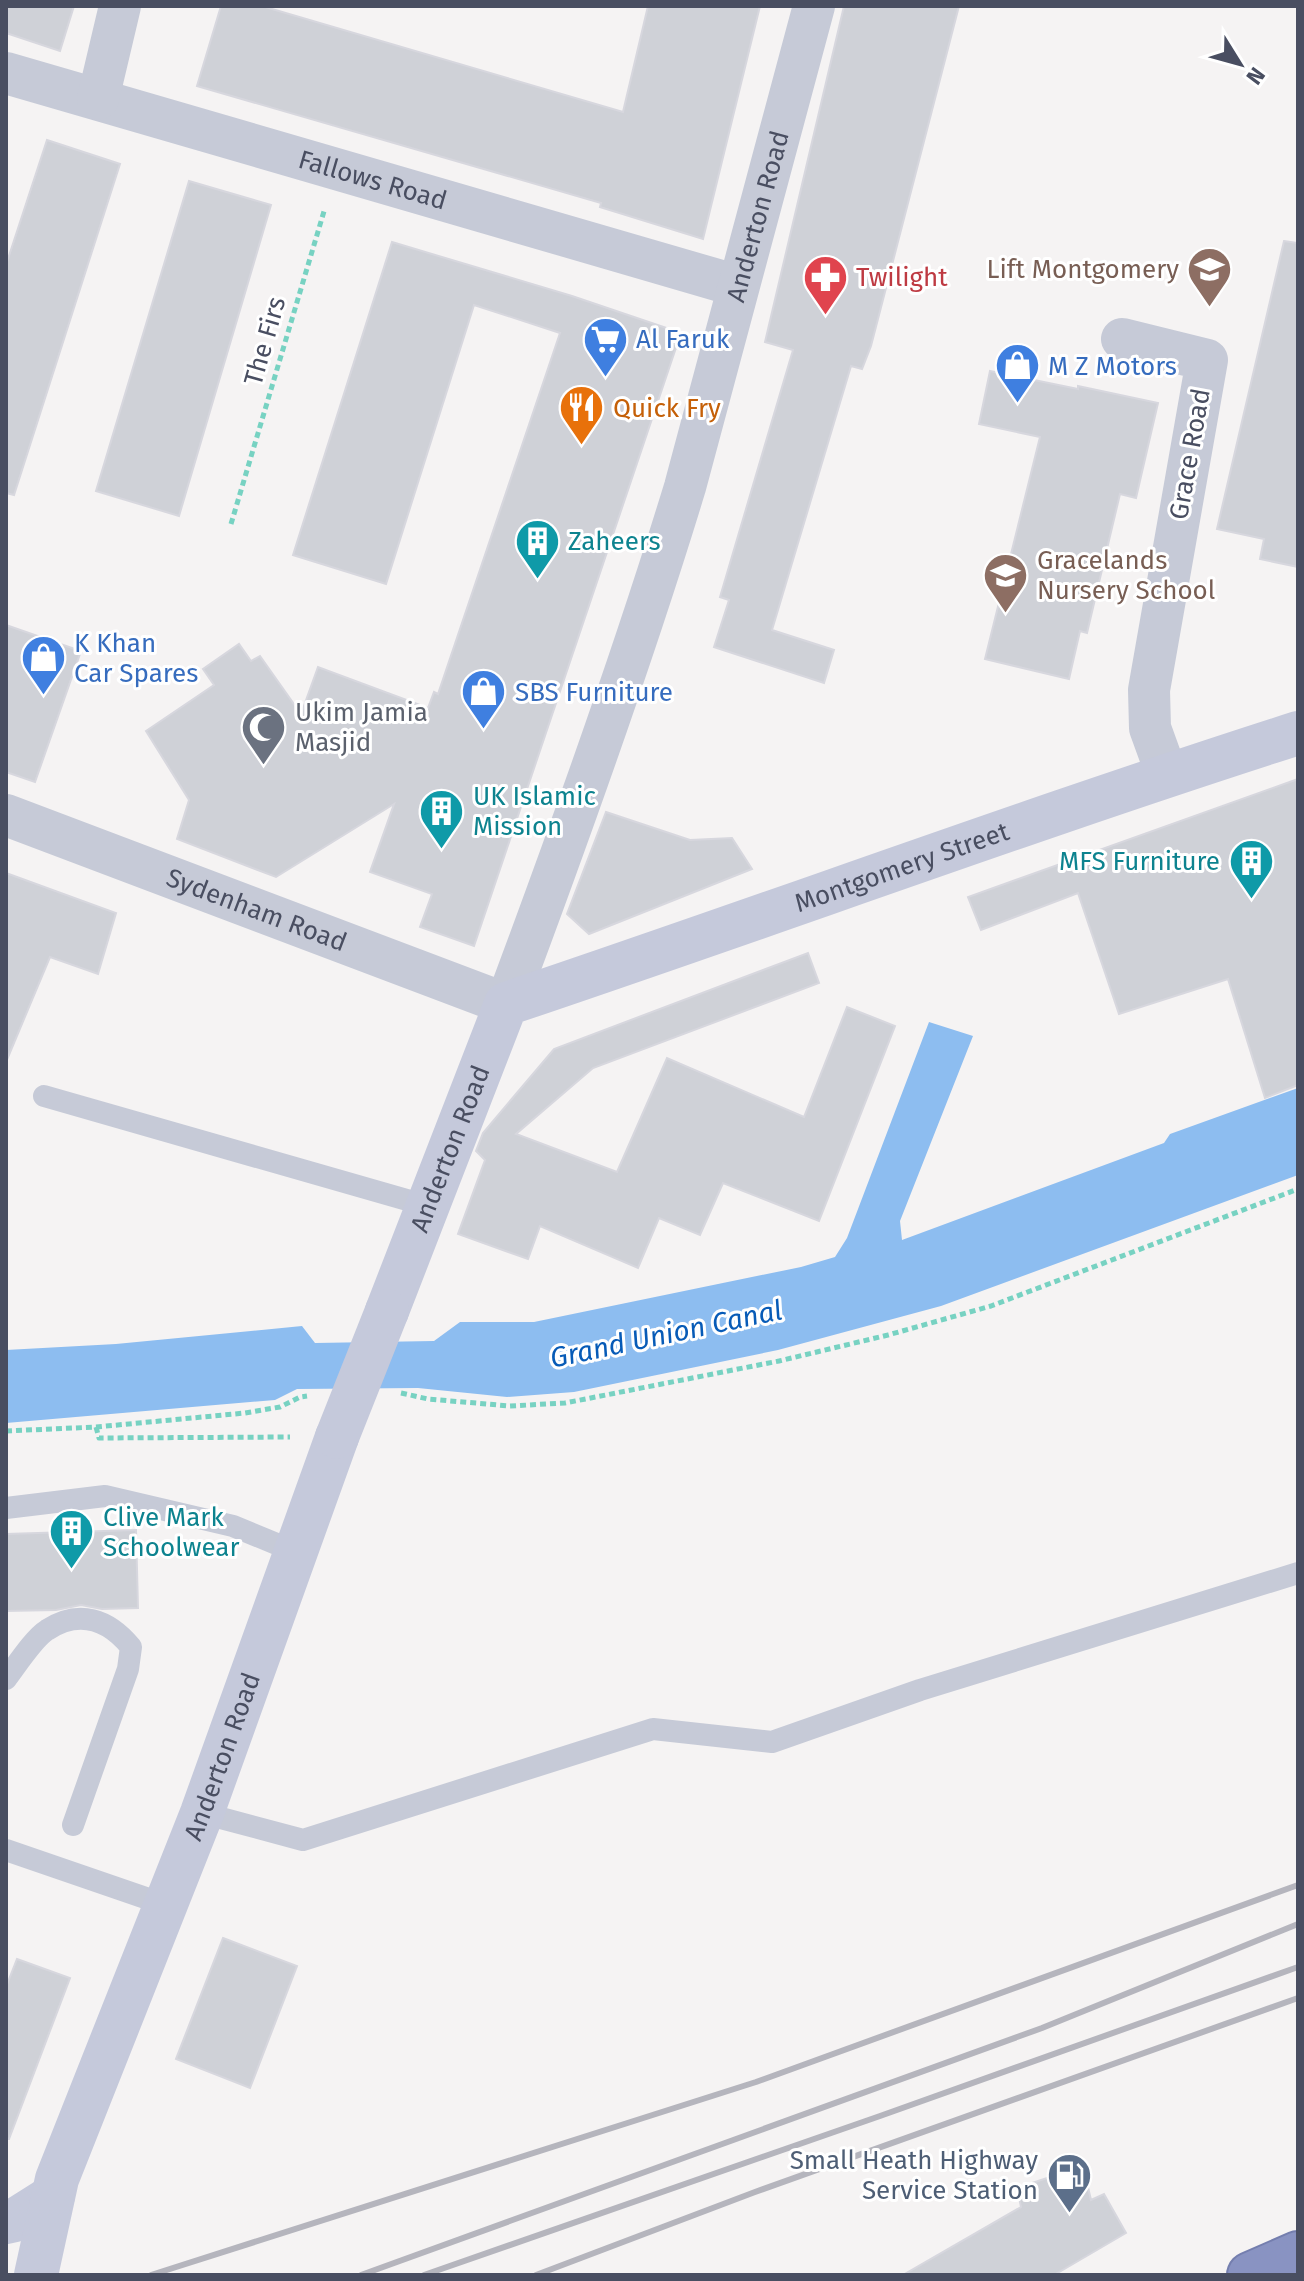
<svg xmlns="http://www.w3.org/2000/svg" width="1304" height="2281" viewBox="0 0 1304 2281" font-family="'Fira Sans',sans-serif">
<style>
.water{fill:#8dbdf0}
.building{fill:#cfd1d7;stroke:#d7d7de;stroke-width:2}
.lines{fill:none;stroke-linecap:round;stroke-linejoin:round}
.highway-casing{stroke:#747eae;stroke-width:48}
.path{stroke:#77d2c2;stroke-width:5;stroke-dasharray:6 4;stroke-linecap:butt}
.lane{stroke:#c6cad7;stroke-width:22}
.street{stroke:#c6cad7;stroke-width:42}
.secondary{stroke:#c5c9db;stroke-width:44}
.highway{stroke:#8993c2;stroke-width:44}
.rail{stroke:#b5b5bd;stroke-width:6}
.secondary-bridge{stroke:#c5c9db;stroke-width:44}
.labels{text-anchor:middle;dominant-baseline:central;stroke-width:6;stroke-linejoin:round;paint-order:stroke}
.street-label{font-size:26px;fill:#494e61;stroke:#fff}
.education-label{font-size:26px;fill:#785e54;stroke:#fff;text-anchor:end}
.health-label{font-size:26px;fill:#be3a42;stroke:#fff;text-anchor:start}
.shop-label{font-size:26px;fill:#366cbe;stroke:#fff;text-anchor:start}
.food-label{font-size:26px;fill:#c56008;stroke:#fff;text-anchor:start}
.culture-label{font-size:26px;fill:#0d838f;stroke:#fff;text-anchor:start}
.worship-label{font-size:26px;fill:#5b616d;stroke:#fff;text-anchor:start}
.service-label{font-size:26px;fill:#4e5e75;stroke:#fff;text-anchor:end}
.water-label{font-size:28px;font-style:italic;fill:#075bb7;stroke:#fff}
</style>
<rect width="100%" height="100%" fill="#f5f3f3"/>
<polygon class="water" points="929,1022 973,1036 900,1221 902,1240 1164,1143 1170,1134 1298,1088 1298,1175 941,1306 778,1350 574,1392 507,1397 418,1388 297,1389 275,1400 6,1423 6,1350 116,1344 302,1326 315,1343 434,1341 460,1322 534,1322 801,1267 835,1257 847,1238"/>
<g class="building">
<polygon points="6,6 74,6 60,51 6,33"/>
<polygon points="221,6 262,6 623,112 648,6 760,6 703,239 600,207 601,203 197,86"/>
<polygon points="844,6 959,6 871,346 862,369 851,366 772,630 834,650 824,683 714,647 729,600 720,597 793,350 765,342"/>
<polygon points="47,140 120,164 14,495 6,493 6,265"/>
<polygon points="189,181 271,205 179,516 96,491"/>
<polygon points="1284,241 1298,243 1298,567 1260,559 1264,539 1217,529"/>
<polygon points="392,242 572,296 681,333 474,946 420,927 432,894 370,872 394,804 276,877 177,839 189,800 146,731 214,685 203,669 239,644 251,661 260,656 301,714 318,667 428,708 434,692 438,694 560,333 474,305 386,584 293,555"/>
<polygon points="990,371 1078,389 1078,386 1158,403 1136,498 1120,494 1087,633 1080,631 1069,679 985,659 1040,437 979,424"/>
<polygon points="6,625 81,651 35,782 6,772"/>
<polygon points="1298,779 1298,1085 1265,1098 1228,979 1119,1014 1078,893 981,930 968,897"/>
<polygon points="606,812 690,840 732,838 752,869 589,934 567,914"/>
<polygon points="6,873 116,913 98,974 50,957 6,1062"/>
<polygon points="808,953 819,983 593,1068 516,1134 617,1172 667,1058 804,1117 847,1007 895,1026 819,1221 723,1183 700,1235 659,1218 638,1268 540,1226 528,1259 458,1234 485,1160 476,1151 483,1133 554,1049"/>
<polygon points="136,1530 138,1608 102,1609 81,1605 56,1610 6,1611 6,1534"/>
<polygon points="223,1938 297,1966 250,2088 176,2059"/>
<polygon points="17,1959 70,1978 9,2139 6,2139 6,1987"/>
<polygon points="1083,2166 1091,2200 1104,2194 1126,2233 1054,2275 903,2275 1021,2207 1017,2188"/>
</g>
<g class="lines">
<defs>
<polyline id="highway" points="1250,2275 1298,2254"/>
</defs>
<use href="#highway" class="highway-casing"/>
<g class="path">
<polyline points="231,524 325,208"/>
<polyline points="401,1393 428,1399 510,1406 565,1403 779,1361 888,1335 991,1306 1298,1189"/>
<polyline points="96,1427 99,1438 290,1437"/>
<polyline points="6,1431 96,1427 245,1413 280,1407 300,1397 307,1396"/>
</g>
<g class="lane">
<polyline points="44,1096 428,1206"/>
<polyline points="6,1508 105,1496 233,1526 296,1552"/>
<path d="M6 1679C16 1666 34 1638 47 1630 79 1609 108 1619 131 1647L128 1669 73 1825"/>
<polyline points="202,1813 303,1840 653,1729 772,1742 920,1690 1298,1573"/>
<polyline points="6,1850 166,1905"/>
</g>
<g class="street">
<path id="s1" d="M6 73 738 286"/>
<polyline points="98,99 120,6"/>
<polyline points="1122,339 1207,360 1149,690 1150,728 1167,775"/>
<path id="s2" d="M6 815 506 1004C570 833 632 661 685 487L814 6"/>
</g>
<g class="secondary">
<path id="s3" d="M387 1311 506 1004C771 915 1032 818 1298 733"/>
<polyline points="6,2222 15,2220 53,2196"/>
<path id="s4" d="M36 2275 57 2179 202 1813 337 1437"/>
</g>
<use href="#highway" class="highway"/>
<g class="rail">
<polyline points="151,2275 756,2082 1298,1885"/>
<polyline points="361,2275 1042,2028 1298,1924"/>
<polyline points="424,2275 880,2116 1298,1967"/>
<polyline points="536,2275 755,2192 1298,1998"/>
</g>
<polyline class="secondary-bridge" points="337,1437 387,1311"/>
</g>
<defs>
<symbol id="school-pin" viewBox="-11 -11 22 30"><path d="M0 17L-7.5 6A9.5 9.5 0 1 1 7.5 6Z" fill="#8d6e63" stroke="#fff"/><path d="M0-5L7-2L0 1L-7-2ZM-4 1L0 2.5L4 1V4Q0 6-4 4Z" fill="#fff"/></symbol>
<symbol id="pharmacy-pin" viewBox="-11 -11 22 30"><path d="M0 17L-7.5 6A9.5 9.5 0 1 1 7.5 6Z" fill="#e0444e" stroke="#fff"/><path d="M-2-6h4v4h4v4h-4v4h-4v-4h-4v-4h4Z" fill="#fff"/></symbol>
<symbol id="supermarket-pin" viewBox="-11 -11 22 30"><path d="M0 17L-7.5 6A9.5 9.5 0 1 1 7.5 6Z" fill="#3f7fe0" stroke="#fff"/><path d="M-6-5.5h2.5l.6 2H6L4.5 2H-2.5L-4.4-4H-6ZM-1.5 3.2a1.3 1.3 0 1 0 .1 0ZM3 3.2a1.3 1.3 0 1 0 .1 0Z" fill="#fff"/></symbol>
<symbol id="shop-pin" viewBox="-11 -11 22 30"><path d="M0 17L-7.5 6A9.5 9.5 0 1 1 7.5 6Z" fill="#3f7fe0" stroke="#fff"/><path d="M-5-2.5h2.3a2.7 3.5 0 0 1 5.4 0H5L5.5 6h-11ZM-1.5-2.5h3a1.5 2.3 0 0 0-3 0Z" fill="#fff"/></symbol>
<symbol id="restaurant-pin" viewBox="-11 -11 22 30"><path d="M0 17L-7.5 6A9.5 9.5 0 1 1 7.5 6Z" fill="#e8710a" stroke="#fff"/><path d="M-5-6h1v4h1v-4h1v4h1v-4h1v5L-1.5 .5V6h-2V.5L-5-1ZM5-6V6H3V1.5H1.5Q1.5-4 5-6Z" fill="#fff"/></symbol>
<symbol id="building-pin" viewBox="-11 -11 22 30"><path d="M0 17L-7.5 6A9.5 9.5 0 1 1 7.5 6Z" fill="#0f9aa8" stroke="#fff"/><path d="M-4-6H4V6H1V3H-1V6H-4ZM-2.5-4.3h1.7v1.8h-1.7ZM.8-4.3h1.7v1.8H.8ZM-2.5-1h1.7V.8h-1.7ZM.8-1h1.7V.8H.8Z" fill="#fff"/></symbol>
<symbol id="mosque-pin" viewBox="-11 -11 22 30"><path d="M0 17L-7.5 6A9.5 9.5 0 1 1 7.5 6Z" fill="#6b7280" stroke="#fff"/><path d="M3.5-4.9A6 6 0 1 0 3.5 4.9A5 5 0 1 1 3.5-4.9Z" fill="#fff"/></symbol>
<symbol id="fuel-pin" viewBox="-11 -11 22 30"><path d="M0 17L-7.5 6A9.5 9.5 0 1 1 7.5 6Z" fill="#5c6f8a" stroke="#fff"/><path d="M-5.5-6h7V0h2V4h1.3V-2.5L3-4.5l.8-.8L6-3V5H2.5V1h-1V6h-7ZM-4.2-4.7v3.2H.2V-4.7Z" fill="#fff"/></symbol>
</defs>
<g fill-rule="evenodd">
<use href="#school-pin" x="1184" y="244" width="51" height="69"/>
<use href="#pharmacy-pin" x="800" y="252" width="51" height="69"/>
<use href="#supermarket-pin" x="580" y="314" width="51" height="69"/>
<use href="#shop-pin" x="992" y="340" width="51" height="69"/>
<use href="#restaurant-pin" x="556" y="382" width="51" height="69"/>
<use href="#building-pin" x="512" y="516" width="51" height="69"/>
<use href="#school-pin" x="980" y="550" width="51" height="69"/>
<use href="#shop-pin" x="18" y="632" width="51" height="69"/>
<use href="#shop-pin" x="458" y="666" width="51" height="69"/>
<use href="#mosque-pin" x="238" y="702" width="51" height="69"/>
<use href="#building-pin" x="416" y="786" width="51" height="69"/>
<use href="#building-pin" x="1226" y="836" width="51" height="69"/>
<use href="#building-pin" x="46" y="1506" width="51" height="69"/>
<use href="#fuel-pin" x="1044" y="2150" width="51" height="69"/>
</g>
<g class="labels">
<g class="street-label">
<text stroke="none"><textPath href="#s1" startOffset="382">Fallows Road</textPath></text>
<text stroke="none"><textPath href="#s2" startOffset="1362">Anderton Road</textPath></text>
<text transform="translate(265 341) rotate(-74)">The Firs</text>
<text transform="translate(1190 454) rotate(-80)">Grace Road</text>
<text stroke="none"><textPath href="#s3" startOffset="748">Montgomery Street</textPath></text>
<text stroke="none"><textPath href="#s2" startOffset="268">Sydenham Road</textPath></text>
<text stroke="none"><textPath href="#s3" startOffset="174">Anderton Road</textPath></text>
<text stroke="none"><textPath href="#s4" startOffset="552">Anderton Road</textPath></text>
</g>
<g class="education-label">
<text x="1179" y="269">Lift Montgomery</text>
<text x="1037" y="560" text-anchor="start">Gracelands<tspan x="1037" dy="30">Nursery School</tspan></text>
</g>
<g class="health-label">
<text x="856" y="277">Twilight</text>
</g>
<g class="shop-label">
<text x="636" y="339">Al Faruk</text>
<text x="1048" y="366">M Z Motors</text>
<text x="74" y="643">K Khan<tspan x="74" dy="30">Car Spares</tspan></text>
<text x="515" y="692">SBS Furniture</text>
</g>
<g class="food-label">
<text x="613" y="408">Quick Fry</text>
</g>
<g class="culture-label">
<text x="568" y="541">Zaheers</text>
<text x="473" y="796">UK Islamic<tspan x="473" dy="30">Mission</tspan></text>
<text x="1220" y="861" text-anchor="end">MFS Furniture</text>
<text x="103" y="1517">Clive Mark<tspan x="103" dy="30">Schoolwear</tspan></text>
</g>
<g class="worship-label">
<text x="295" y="712">Ukim Jamia<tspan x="295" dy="30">Masjid</tspan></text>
</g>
<g class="service-label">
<text x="1038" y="2160">Small Heath Highway<tspan x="1038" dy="30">Service Station</tspan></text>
</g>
<g class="water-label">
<text transform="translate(666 1334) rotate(-12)">Grand Union Canal</text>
</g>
</g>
<rect width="1304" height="2281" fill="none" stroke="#494e61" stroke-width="16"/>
<g transform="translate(1240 64) rotate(127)" stroke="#ffffff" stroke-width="6" paint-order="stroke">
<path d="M0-6L14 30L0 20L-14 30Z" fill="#494e61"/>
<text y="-12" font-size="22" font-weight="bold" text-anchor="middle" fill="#494e61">N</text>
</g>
</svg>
